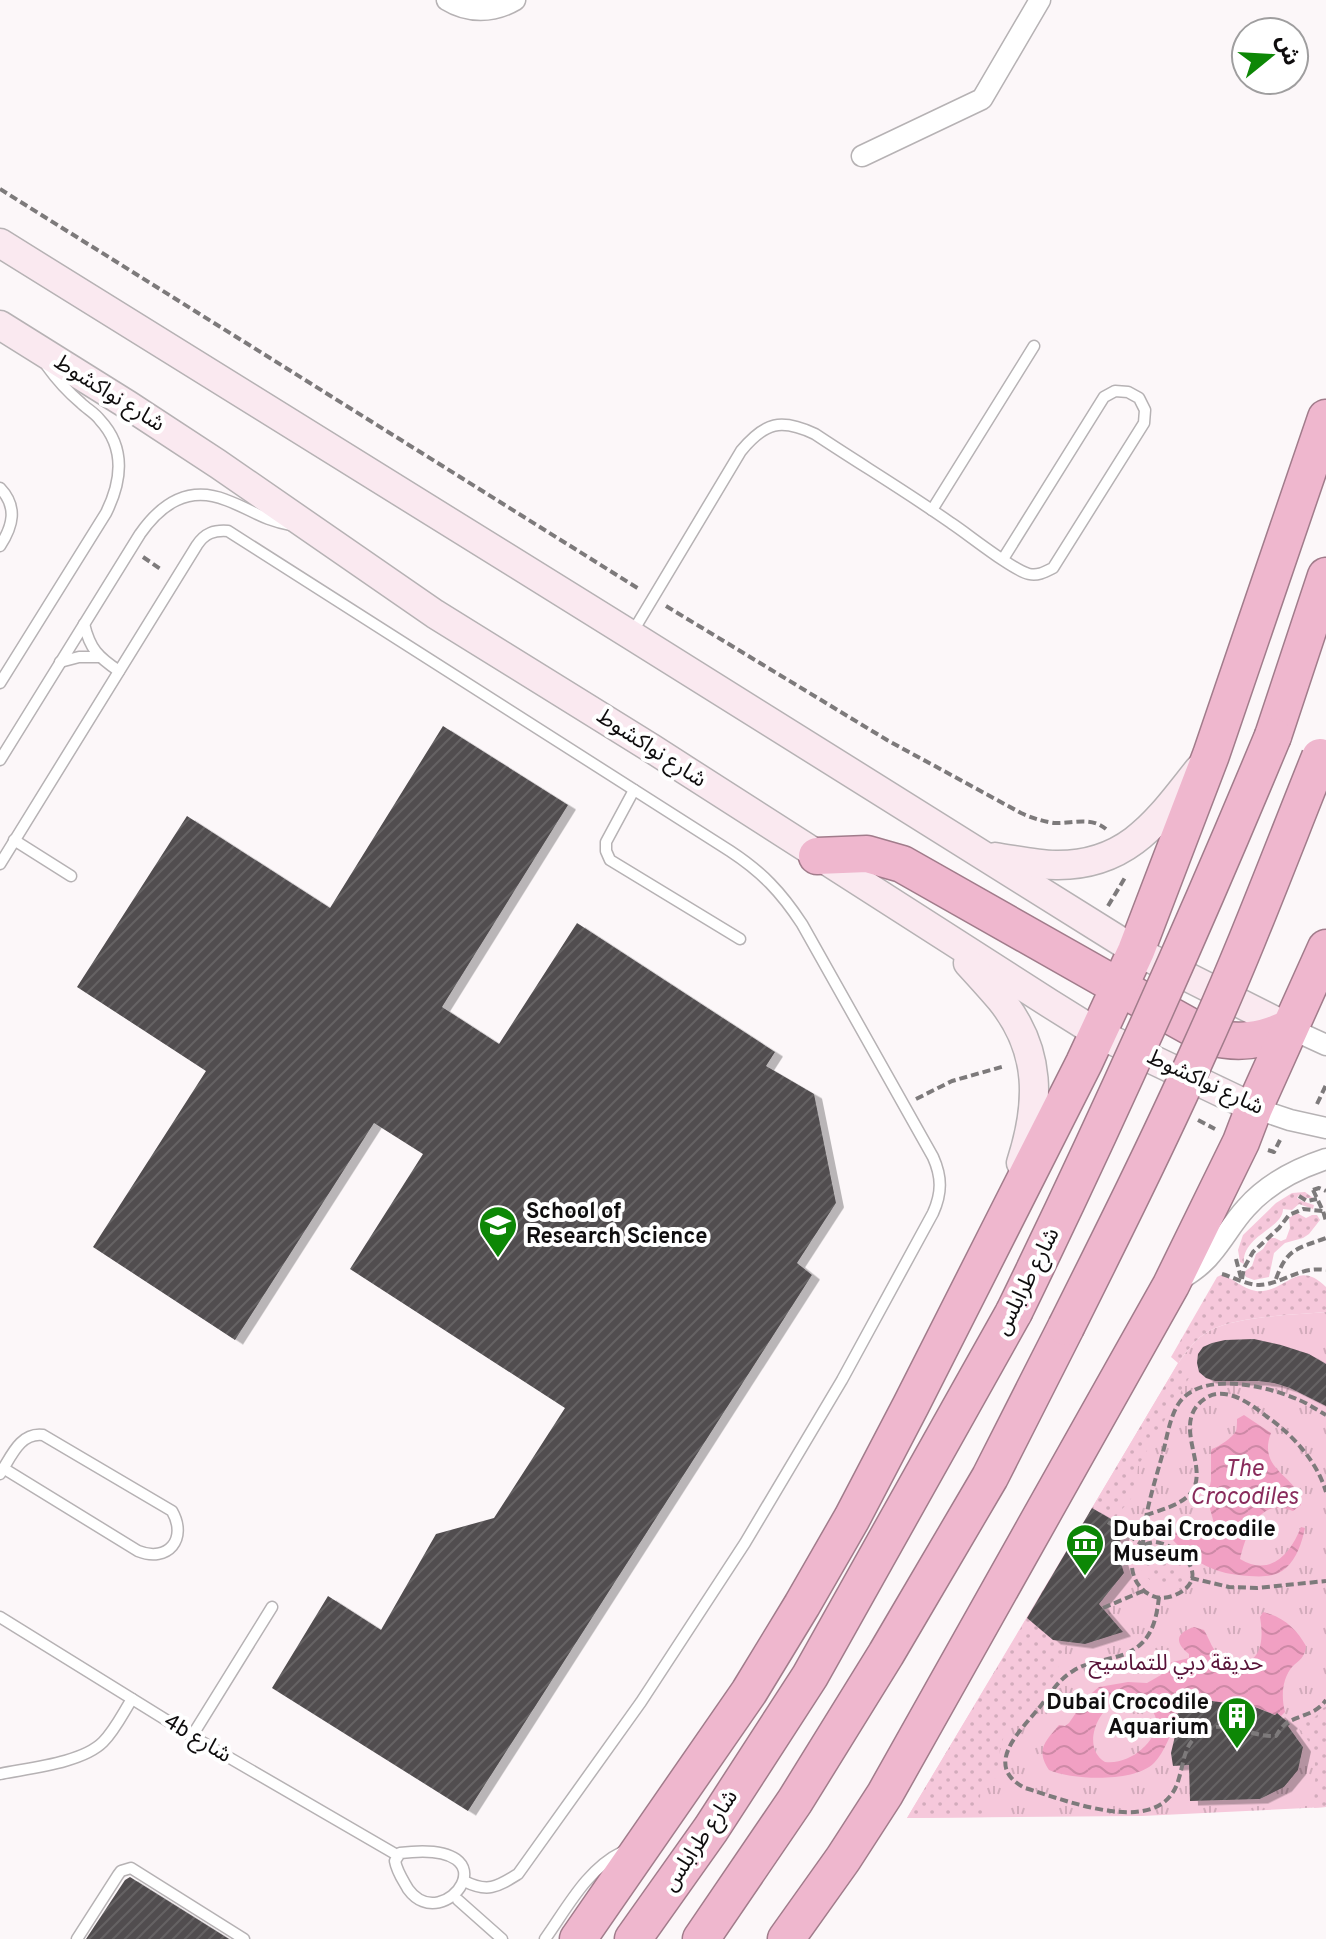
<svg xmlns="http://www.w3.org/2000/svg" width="1326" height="1939" viewBox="0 0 1326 1939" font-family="Overpass,'Noto Sans Arabic',sans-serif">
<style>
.park{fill:url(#park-tufts)}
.garden{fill:url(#garden-dots)}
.water{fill:url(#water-waves);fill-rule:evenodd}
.building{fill:url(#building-hatch);filter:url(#shadow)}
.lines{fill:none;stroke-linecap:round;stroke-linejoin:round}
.lane-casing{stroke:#b6b2b4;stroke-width:13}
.street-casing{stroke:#b6b2b4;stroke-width:23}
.secondary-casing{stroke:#b6b2b4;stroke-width:31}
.highway-casing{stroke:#a17c8b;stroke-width:39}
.path{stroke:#7d7a7b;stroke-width:4;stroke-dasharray:8 4;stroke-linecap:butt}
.lane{stroke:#fff;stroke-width:10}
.street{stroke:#fff;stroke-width:20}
.secondary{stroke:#fae9f0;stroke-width:28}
.highway{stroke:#efb7ce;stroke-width:36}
.highway-bridge-casing{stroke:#a17c8b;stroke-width:39;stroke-linecap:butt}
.highway-bridge{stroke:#efb7ce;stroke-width:36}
.labels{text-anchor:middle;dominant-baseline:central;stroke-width:8;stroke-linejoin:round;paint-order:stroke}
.street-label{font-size:22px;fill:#0f0d0e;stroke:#fff}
.poi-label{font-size:22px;font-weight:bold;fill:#0f0d0e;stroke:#fff;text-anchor:start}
.park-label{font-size:22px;fill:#571137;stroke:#fff}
.water-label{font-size:24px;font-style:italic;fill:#892c5c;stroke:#fff}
</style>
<defs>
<pattern id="park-tufts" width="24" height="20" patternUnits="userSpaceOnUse" patternTransform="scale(2)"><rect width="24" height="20" fill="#f6c8db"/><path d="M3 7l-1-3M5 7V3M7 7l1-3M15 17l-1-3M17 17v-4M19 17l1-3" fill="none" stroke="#d2abbb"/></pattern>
<pattern id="garden-dots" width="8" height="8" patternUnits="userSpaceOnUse" patternTransform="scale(2)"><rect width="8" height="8" fill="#f6c8db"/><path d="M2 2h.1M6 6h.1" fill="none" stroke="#d2abbb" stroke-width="1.8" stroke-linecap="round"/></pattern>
<pattern id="water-waves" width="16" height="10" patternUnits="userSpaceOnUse" patternTransform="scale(2)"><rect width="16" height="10" fill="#f1a0c3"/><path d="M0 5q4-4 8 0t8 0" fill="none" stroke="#cd89a6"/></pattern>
<pattern id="building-hatch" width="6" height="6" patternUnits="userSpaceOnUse" patternTransform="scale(2)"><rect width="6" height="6" fill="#514d4f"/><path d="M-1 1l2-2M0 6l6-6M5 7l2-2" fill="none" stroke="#656264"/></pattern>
<filter id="shadow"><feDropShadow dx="8" dy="4.5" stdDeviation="0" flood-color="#0004"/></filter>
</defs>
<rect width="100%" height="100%" fill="#fcf7f9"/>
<path class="park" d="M1326 1312V1807L1142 1816 907 1818 1179 1362C1187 1351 1196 1338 1209 1331 1238 1316 1293 1315 1326 1312Z"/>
<g class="garden">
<path d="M1305 1192 1313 1198H1305L1299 1195 1297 1198 1302 1201 1314 1205 1313 1209 1299 1204 1292 1210 1283 1209C1283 1229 1241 1236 1244 1264L1240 1262 1238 1250 1243 1235 1276 1203 1292 1193Z"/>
<polygon points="1297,1213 1306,1218 1312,1215 1317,1215 1320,1220 1309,1234 1303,1238 1285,1243 1274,1253 1269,1277 1254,1280 1246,1277 1244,1272 1252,1266 1256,1254 1263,1249 1270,1238 1275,1238 1281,1241 1286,1239 1290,1228 1289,1218"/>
<path d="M1221 1275C1234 1278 1242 1289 1256 1291 1286 1294 1296 1257 1326 1287V1312C1293 1315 1238 1316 1209 1331 1196 1338 1187 1351 1179 1362L1193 1371 1138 1466C1137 1473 1138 1480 1137 1487 1134 1499 1120 1509 1114 1520L1092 1508 1178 1363 1171 1357 1217 1277Z"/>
<path d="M1155 1553C1171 1556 1184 1562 1186 1579 1162 1601 1118 1563 1155 1553Z"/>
<path d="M1027 1618 1053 1640 1067 1641C1062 1662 1056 1674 1043 1691 1020 1721 989 1732 1003 1776L981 1782 980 1798 993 1817 907 1818Z"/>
<path d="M1326 1706V1807L1314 1808C1314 1789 1318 1766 1312 1748 1308 1737 1299 1733 1296 1721L1315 1717Z"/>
</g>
<g class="water">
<path d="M1244 1415 1271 1433C1256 1472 1301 1476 1301 1505L1293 1511C1287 1509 1281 1507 1274 1508 1253 1512 1244 1542 1240 1559 1270 1577 1290 1555 1301 1527L1305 1528C1302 1542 1297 1558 1286 1568 1276 1577 1262 1577 1249 1576 1215 1574 1195 1564 1171 1538 1186 1516 1194 1526 1213 1535L1215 1527 1209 1505 1208 1494 1211 1481V1451L1212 1449C1220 1446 1232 1438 1236 1431 1237 1429 1237 1421 1237 1419Z"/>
<path d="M1263 1612C1282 1616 1297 1629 1306 1646 1305 1658 1299 1660 1292 1667 1282 1679 1281 1697 1285 1712L1281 1716 1277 1713 1275 1715C1255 1704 1212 1697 1191 1707L1188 1704 1176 1715 1179 1719C1170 1733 1165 1752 1154 1763 1134 1783 1072 1780 1049 1770 1035 1749 1046 1741 1059 1725L1065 1726 1069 1723 1086 1698 1099 1687 1128 1682 1147 1683 1161 1675 1169 1663 1189 1658V1654C1174 1642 1176 1633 1194 1627L1204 1630C1210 1640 1212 1650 1221 1657 1227 1661 1233 1663 1240 1663 1264 1662 1263 1634 1260 1617ZM1126 1700C1186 1706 1145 1767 1105 1762 1083 1749 1095 1714 1114 1703 1117 1702 1122 1701 1126 1700Z"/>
</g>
<g class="building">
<polygon points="443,726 568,805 442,1007 499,1044 577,923 775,1052 766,1066 814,1094 836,1203 797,1263 812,1275 468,1811 272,1688 328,1596 381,1630 436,1534 494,1518 565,1408 350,1269 423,1154 374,1123 235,1340 93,1247 206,1071 77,987 187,816 330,908"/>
<polygon points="1254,1339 1281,1345 1309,1354 1326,1364 1326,1406 1290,1388 1274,1383 1258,1381 1215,1381 1206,1378 1199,1372 1197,1363 1198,1354 1203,1347 1212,1343 1225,1340"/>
<polygon points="1092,1508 1123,1526 1118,1553 1124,1573 1099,1604 1123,1632 1085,1644 1053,1640 1027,1618"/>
<polygon points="1212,1701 1255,1707 1275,1715 1277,1713 1290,1724 1288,1726 1303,1747 1298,1770 1284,1787 1260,1799 1190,1801 1189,1765 1173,1766 1171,1753 1175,1736 1174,1726 1178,1718 1176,1715 1189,1704 1191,1706"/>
<polygon points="130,1877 229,1939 86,1939 125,1880"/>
</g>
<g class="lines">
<defs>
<g id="lane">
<path d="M0 488C18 507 13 526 0 546"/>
<polyline points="932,510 1034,346"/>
<path d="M84 624C90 649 98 657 119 671"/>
<path d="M632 633 741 451C765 422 781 418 815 434 860 464 907 492 951 523 968 534 1012 570 1029 574 1038 576 1045 572 1053 568L1144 423 1145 410 1139 398 1128 392 1115 391 1104 397 1003 559"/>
<polyline points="60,662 79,657 99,657"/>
<path d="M0 683 106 513C122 481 126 448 100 420 95 413 87 409 81 403 68 392 57 380 47 366"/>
<path d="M0 760 140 534C161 504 188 485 226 500 251 509 262 520 291 525"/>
<polyline points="634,790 606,842 606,851 610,860 740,939"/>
<polyline points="14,840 71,876"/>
<path d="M0 864 197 545C205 533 214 530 228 531L730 851C762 872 781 892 802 924L933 1157C942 1177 942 1193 933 1213L842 1380 745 1543 641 1702 518 1874C497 1887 488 1893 464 1881"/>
<path d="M0 1474C11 1457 20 1432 43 1435L172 1511C188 1539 168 1563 138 1551L3 1468"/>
<polyline points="0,1617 192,1736 397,1855"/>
<polyline points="192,1736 272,1607"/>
<path d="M0 1774C29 1768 82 1763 103 1742 115 1730 123 1713 132 1699"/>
<path d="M400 1853C518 1838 444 1939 408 1889 403 1880 397 1872 395 1861Z"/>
<polyline points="458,1900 502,1939"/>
<polyline points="77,1939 118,1875 121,1871 131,1868 244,1939"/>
<path d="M545 1939C567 1908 587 1869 622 1852"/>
</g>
<g id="street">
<path d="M447 0C468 13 493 13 515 0"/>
<polyline points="862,156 982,99 1040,0"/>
<polyline points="1289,1028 1326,1045"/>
<polyline points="1254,1108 1290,1120 1326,1128"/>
<path d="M1178 1281C1191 1273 1203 1265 1212 1253 1224 1239 1233 1222 1246 1208 1267 1184 1296 1169 1326 1159"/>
</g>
<g id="secondary">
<polyline points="0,243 631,635 1136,951 1289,1028"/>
<polyline points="0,325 128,405 218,464 435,614 651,748 1049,1003 1097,1033 1254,1108"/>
<path d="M995 857C1015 860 1036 865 1056 865 1129 866 1159 819 1199 769"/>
<path d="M968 963C979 975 990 987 1001 1000 1042 1051 1040 1104 1021 1163"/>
</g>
<g id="highway">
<polyline points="1273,736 1326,576"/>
<path d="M817 856 867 854 902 864 1119 987 1209 1037C1239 1044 1262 1041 1289 1028"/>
<polyline points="578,1939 749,1692 802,1605 852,1518 911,1405 1084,1063 1136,951 1211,755 1326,418"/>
<polyline points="633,1939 711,1829 810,1676 1014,1312"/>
<polyline points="701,1939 795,1801 886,1654 990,1477 1066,1327"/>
<polyline points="786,1939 843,1859 885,1794 1171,1285 1241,1142 1254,1108 1326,948"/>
</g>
</defs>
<use href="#lane" class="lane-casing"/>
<use href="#street" class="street-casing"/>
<use href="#secondary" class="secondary-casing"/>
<use href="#highway" class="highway-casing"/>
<g class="path">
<polyline points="0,189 639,589"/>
<polyline points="143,557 162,570"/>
<path d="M666 606 887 740 1021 813C1032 818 1042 821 1054 823 1072 824 1090 816 1106 829"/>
<polyline points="1108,906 1126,876"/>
<polyline points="916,1099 952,1081 1005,1066"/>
<polyline points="1317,1104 1326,1085"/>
<polyline points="1198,1120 1215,1129"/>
<polyline points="1268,1150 1274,1152 1280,1140"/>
<polyline points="1313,1190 1323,1211 1326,1221"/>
<polyline points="1313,1190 1319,1188 1326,1191"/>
<polyline points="1299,1196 1307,1201 1317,1199"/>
<polyline points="1236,1259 1241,1278"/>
<path d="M1222 1274C1233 1277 1247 1285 1259 1285 1283 1284 1299 1266 1326 1270"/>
<polyline points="1242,1279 1244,1268 1253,1252 1279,1228 1289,1215 1303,1209 1323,1211"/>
<path d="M1276 1279C1287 1248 1297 1249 1326 1238"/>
<path d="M1146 1515C1161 1510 1185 1504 1193 1490 1208 1464 1170 1421 1206 1398 1225 1385 1251 1404 1266 1416 1292 1434 1317 1461 1326 1492"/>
<polyline points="1108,1522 1143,1545"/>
<path d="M1156 1542C1183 1547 1212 1579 1175 1595 1136 1612 1111 1546 1156 1542Z"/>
<path d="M1143 1545C1144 1514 1154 1485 1162 1456 1167 1439 1169 1418 1179 1403 1202 1370 1268 1386 1299 1400 1309 1404 1317 1410 1326 1415"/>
<polyline points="1191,1578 1229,1587 1257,1588 1326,1581"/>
<path d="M1159 1597C1157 1614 1154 1631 1142 1643 1123 1662 1094 1657 1073 1671 1058 1680 1050 1694 1039 1708 1020 1731 982 1766 1025 1788 1066 1800 1163 1841 1179 1778 1185 1758 1184 1742 1204 1731 1228 1718 1252 1738 1276 1736 1280 1730 1284 1723 1290 1721 1304 1714 1316 1714 1326 1700"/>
<polyline points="1103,1608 1143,1591"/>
</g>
<use href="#lane" class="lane"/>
<use href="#street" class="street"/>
<use href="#secondary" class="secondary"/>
<use href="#highway" class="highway"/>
<defs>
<g id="highway-bridge">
<path d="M1014 1312C1106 1123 1192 931 1273 736"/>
<path d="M1066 1327C1112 1235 1158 1143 1200 1049 1244 953 1281 854 1320 757"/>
</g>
</defs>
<use href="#highway-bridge" class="highway-bridge-casing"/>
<use href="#highway-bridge" class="highway-bridge"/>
</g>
<defs>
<symbol id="school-pin" viewBox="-11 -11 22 30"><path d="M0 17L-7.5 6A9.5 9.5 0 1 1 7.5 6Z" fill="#0d8706" stroke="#fff"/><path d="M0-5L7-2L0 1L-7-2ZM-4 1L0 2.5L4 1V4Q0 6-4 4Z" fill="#fff"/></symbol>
<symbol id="museum-pin" viewBox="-11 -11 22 30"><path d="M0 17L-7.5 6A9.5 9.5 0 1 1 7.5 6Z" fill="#0d8706" stroke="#fff"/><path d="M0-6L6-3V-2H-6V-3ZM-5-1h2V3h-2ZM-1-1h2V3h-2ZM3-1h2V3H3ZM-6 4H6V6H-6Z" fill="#fff"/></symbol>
<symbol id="building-pin" viewBox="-11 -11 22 30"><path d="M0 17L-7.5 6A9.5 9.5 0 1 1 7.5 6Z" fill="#0d8706" stroke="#fff"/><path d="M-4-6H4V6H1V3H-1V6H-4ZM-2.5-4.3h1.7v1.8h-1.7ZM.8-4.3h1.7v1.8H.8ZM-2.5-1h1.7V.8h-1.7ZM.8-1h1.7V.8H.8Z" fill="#fff"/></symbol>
</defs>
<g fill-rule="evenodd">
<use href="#school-pin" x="476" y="1203" width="44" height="60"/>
<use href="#museum-pin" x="1063" y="1521" width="44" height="60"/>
<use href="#building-pin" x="1215" y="1694" width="44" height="60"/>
</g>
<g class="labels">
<g class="street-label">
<text transform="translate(109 394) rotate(32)">شارع نواكشوط</text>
<text transform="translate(651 749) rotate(33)">شارع نواكشوط</text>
<text transform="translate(1205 1083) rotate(25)">شارع نواكشوط</text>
<text transform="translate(1028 1282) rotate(-63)">شارع طرابلس</text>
<text transform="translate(197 1739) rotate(31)">4b شارع</text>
<text transform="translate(701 1841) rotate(-56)">شارع طرابلس</text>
</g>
<g class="poi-label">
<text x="526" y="1212">School of<tspan x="526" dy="25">Research Science</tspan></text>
<text x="1113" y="1530">Dubai Crocodile<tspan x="1113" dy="25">Museum</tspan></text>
<text x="1209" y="1703" text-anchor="end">Dubai Crocodile<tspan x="1209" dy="25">Aquarium</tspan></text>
</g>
<g class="park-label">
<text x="1176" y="1664">حديقة دبي للتماسيح</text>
</g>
<g class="water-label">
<text x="1244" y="1470">The<tspan x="1244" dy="28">Crocodiles</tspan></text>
</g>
</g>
<g transform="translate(1270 56) rotate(72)"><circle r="38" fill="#ffffff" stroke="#9f9e9f" stroke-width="2"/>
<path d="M0-6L14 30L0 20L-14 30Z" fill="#0d8706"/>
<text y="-12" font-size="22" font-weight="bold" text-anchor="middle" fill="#0f0d0e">ش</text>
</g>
</svg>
